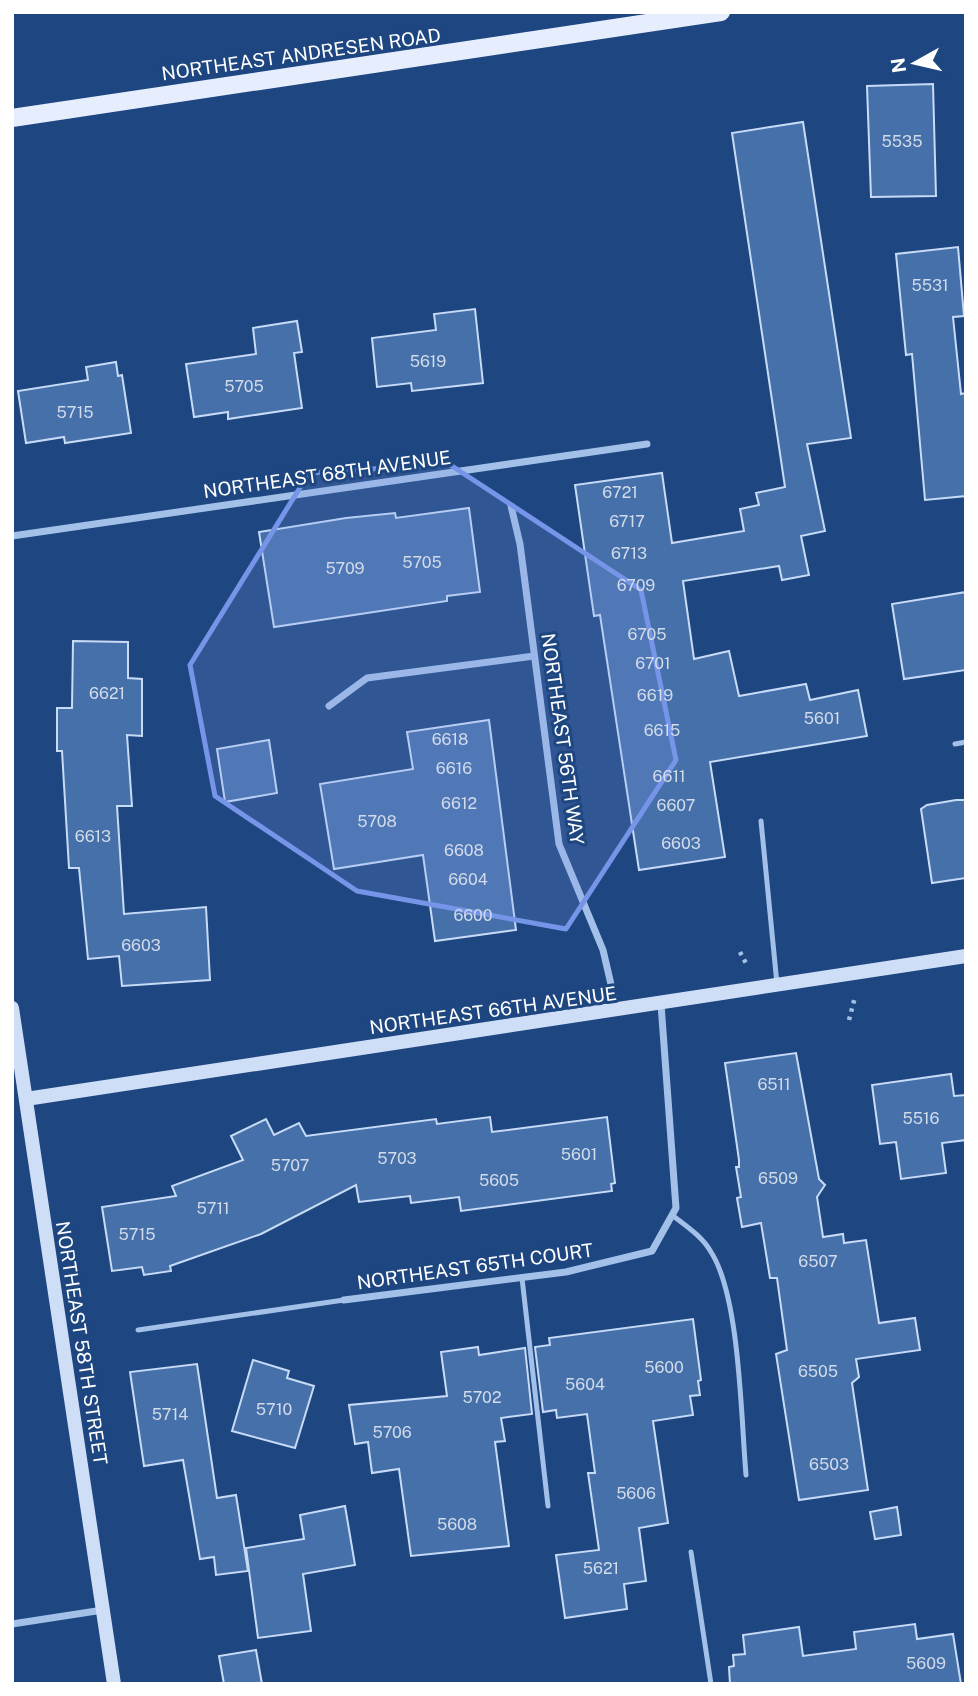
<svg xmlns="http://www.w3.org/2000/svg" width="978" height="1696" viewBox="0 0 978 1696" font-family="'Public Sans',sans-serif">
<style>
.building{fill:#4670aa;stroke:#c7dbf7;stroke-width:2}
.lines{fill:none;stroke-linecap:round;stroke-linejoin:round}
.path{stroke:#a3c0e9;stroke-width:4.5;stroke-dasharray:3.5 5;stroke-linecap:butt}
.lane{stroke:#a3c0e9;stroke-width:5}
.street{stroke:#a3c0e9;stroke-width:7}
.secondary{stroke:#cedef7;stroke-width:14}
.primary{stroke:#e6eefe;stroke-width:18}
.marked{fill:#7795e8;fill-opacity:0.2;stroke:#7795e8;stroke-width:5;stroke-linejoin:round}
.labels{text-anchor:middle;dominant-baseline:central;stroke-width:6;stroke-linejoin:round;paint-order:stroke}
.number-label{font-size:16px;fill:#d1dbea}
.street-label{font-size:19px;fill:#fff;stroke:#1e4680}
</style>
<rect width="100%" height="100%" fill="#1e4680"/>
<g class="building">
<polygon points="933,84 936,196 871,197 867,86"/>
<polygon points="803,122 851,438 807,444 825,531 801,536 809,575 782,580 779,566 683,581 694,659 729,651 739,696 806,684 810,700 858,690 867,736 710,762 725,857 639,870 600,615 594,616 575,485 662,473 672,543 744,531 740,509 759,505 756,493 785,487 732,133"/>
<polygon points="958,247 964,316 953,317 961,394 966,393 966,496 925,500 912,354 906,355 896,254"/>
<polygon points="475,309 483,383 412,391 411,383 377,387 372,338 436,330 434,314"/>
<polygon points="297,321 302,352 294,353 302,408 228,419 228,412 194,417 186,364 256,354 253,328"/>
<polygon points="116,362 118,376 122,375 131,433 65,443 64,437 26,443 18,391 88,380 86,367"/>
<polygon points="469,508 480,592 447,596 447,601 274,627 259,532 346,518 395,513 396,518"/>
<polygon points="966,592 966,670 904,679 892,604"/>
<polygon points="73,641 128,642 128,678 142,679 142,736 127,735 132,806 117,806 124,914 206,907 210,980 122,986 119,956 88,959 79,868 69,868 62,751 57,751 57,708 72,708"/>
<polygon points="489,720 516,930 435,941 423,855 334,869 320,784 413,769 407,732"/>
<polygon points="269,740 277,793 225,802 217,749"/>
<polygon points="956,800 966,800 966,878 932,883 921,809 927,805"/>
<polygon points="796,1053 819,1179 825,1185 817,1197 823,1237 843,1234 844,1243 866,1240 879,1323 915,1318 920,1350 856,1359 859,1377 852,1383 868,1490 799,1500 776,1354 787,1350 777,1278 770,1278 761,1223 742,1227 737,1198 741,1197 736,1167 739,1167 739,1160 725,1063"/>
<polygon points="951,1074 954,1096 966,1095 966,1140 942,1143 946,1173 901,1179 896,1142 880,1144 872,1085"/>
<polygon points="490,1117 492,1132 607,1117 615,1183 611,1184 612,1191 461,1211 459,1197 411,1203 410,1196 359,1202 356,1185 261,1234 170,1266 171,1271 144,1275 142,1267 112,1271 102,1207 176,1196 172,1186 243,1160 231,1136 266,1119 274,1135 299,1123 306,1136 436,1119 437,1124"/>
<polygon points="693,1319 701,1380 698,1381 700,1395 690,1396 693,1415 653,1421 668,1523 639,1528 646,1581 624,1584 627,1609 565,1618 556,1555 599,1550 588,1473 595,1473 587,1414 557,1418 556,1410 543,1412 535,1347 550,1345 549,1338"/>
<polygon points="478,1347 479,1355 525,1348 532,1414 501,1418 505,1441 495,1442 509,1546 411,1556 399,1469 372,1473 368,1442 355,1444 349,1405 447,1396 441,1352"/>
<polygon points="253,1360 289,1371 287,1378 314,1386 295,1448 232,1431"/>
<polygon points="197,1364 217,1498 236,1495 248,1571 216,1575 214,1557 200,1559 183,1460 144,1466 130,1372"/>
<polygon points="345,1506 355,1565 303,1574 311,1631 258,1638 246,1548 304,1539 300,1515"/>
<polygon points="897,1507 901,1535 875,1539 870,1512"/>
<polygon points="915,1624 917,1639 953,1634 961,1684 730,1684 729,1667 734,1666 733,1655 745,1654 743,1635 799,1627 803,1656 856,1649 854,1632"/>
<polygon points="256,1650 262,1684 224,1684 219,1656"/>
</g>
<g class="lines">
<g class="path">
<polyline points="740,952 748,967"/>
<polyline points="849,1020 855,997"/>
</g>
<g class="lane">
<polyline points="955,744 966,742"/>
<polyline points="761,821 777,984"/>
<path d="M672 1215C686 1226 702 1236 711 1252 740 1297 741 1418 746 1475"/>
<polyline points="522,1278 548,1506"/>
<polyline points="138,1330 344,1300"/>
<polyline points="691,1552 711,1684"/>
</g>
<g class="street">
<polyline points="511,506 520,544 559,844 603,950 617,1010"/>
<polyline points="12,536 647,444"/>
<polyline points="329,706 367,678 534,656"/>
<polyline points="344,1300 566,1272 652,1251 676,1208 661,1004"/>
<polyline points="12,1624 103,1610"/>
</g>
<g class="secondary">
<polyline points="12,1008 114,1684"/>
<polyline points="26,1099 966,956"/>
</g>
<polyline class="primary" points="12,118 721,12"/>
</g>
<path class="marked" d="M449 464 641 590 676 760 566 929 357 891 215 796 190 665 309 473Z"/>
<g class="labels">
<g class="number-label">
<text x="902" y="141">5535</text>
<text x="930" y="285">5531</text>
<text x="428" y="361">5619</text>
<text x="244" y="386">5705</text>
<text x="75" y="412">5715</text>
<text x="620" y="492">6721</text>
<text x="627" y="521">6717</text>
<text x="629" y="553">6713</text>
<text x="422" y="562">5705</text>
<text x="345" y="568">5709</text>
<text x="636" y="585">6709</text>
<text x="647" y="634">6705</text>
<text x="653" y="663">6701</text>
<text x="107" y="693">6621</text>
<text x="655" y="695">6619</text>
<text x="822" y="718">5601</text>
<text x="662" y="730">6615</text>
<text x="450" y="739">6618</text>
<text x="454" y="768">6616</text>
<text x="669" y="776">6611</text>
<text x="459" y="803">6612</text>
<text x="676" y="805">6607</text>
<text x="377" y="821">5708</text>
<text x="93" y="836">6613</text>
<text x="681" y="843">6603</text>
<text x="464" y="850">6608</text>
<text x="468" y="879">6604</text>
<text x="473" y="915">6600</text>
<text x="141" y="945">6603</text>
<text x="774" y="1084">6511</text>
<text x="921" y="1118">5516</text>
<text x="579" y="1154">5601</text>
<text x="397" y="1158">5703</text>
<text x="290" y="1165">5707</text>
<text x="778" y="1178">6509</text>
<text x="499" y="1180">5605</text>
<text x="213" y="1208">5711</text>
<text x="137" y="1234">5715</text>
<text x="818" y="1261">6507</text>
<text x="664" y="1367">5600</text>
<text x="818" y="1371">6505</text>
<text x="585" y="1384">5604</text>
<text x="482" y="1397">5702</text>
<text x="274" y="1409">5710</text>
<text x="170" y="1414">5714</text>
<text x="392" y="1432">5706</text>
<text x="829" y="1464">6503</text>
<text x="636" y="1493">5606</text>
<text x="457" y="1524">5608</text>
<text x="601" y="1568">5621</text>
<text x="926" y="1663">5609</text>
</g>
<g class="street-label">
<text transform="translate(301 54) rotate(-8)">NORTHEAST ANDRESEN ROAD</text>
<text transform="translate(327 474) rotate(-8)">NORTHEAST 68TH AVENUE</text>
<text transform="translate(563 739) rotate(82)">NORTHEAST 56TH WAY</text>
<text transform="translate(493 1010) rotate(-8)">NORTHEAST 66TH AVENUE</text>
<text transform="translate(475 1266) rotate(-8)">NORTHEAST 65TH COURT</text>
<text transform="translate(82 1343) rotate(81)">NORTHEAST 58TH STREET</text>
</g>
</g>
<rect width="978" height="1696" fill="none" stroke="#ffffff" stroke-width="28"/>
<g transform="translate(915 63) rotate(262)" stroke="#1e4680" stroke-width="5" paint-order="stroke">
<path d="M0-5L12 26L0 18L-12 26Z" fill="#ffffff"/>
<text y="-10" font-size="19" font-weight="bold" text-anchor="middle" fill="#ffffff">N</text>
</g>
</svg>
